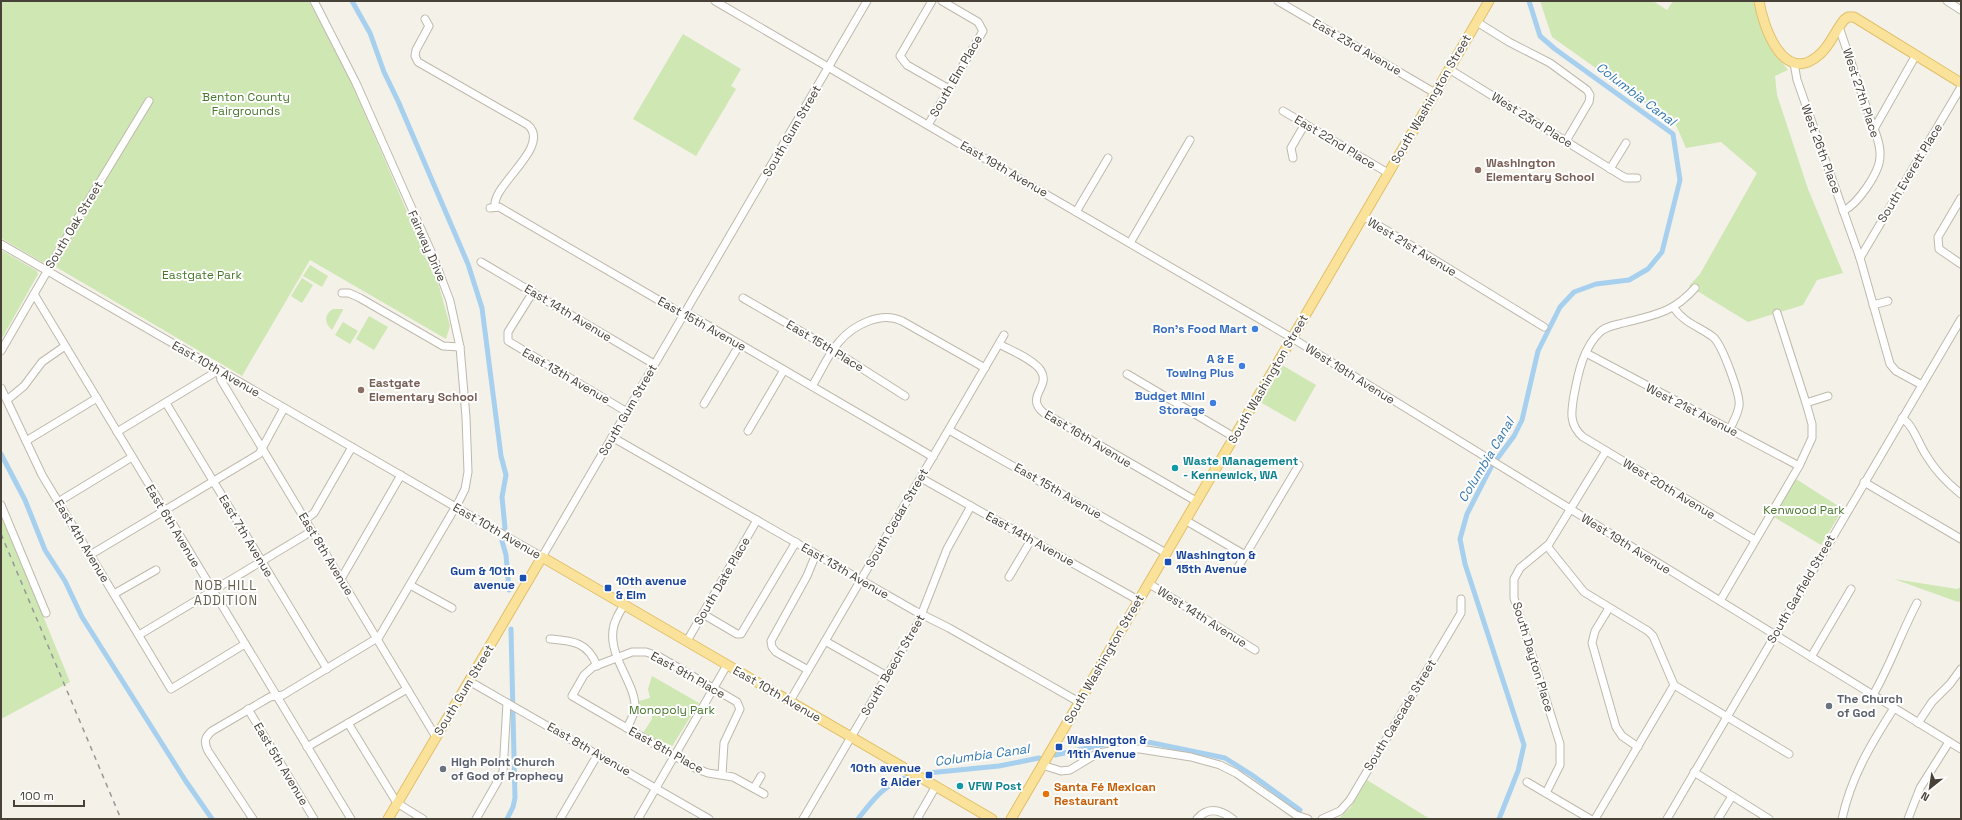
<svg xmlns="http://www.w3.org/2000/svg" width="1962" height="820" viewBox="0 0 1962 820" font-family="'Space Grotesk',sans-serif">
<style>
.green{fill:#cee7b3}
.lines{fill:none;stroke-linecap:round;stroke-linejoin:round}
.canal{stroke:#a7d0ef;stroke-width:5}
.minor-casing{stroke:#bfb9ab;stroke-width:9}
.major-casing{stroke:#e1c06a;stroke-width:11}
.minor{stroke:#fff;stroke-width:7}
.major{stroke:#fbe29a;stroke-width:9}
.rail{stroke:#979797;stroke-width:1.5;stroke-dasharray:5 5;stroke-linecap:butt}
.education-dot{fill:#8d6e63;stroke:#fff;stroke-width:1.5}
.shop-dot{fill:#3f7fe0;stroke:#fff;stroke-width:1.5}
.culture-dot{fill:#0f9aa8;stroke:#fff;stroke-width:1.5}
.transit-dot{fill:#1a4fb4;stroke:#fff;stroke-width:1.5}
.worship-dot{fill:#6b7280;stroke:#fff;stroke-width:1.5}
.food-dot{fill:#e8710a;stroke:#fff;stroke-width:1.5}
.labels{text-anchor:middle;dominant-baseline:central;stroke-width:4;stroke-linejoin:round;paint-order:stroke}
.street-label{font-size:12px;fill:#474137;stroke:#fff}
.park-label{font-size:12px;fill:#47782b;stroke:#fff}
.education-label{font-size:12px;font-weight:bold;fill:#785e54;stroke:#fff;text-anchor:start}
.shop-label{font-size:12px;font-weight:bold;fill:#366cbe;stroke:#fff;text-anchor:end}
.culture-label{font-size:12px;font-weight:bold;fill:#0d838f;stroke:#fff;text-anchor:start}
.transit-label{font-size:12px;font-weight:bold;fill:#164399;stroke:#fff;text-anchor:start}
.worship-label{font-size:12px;font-weight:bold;fill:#5b616d;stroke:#fff;text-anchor:start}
.food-label{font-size:12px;font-weight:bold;fill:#c56008;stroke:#fff;text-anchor:start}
.water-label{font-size:13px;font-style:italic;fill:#3378b1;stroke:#fff}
.neighbourhood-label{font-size:13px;letter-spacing:1px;fill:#6a604f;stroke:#fff}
</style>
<rect width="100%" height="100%" fill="#f4f1e9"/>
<g class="green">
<polygon points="1,1 309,1 349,77 439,286 450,326 446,339 310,260 242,376 56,267 42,262 1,238"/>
<path d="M1540 1H1653L1667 10 1673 1H1755C1759 28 1771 49 1788 70L1775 76 1777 95 1808 189 1843 273 1817 280 1803 305 1748 322 1689 286 1700 274 1757 173 1721 142 1686 148 1676 125 1552 37Z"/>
<polygon points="683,34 741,69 731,86 736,89 696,156 633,119"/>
<polygon points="1,250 37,271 38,274 1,340"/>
<polygon points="310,265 328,276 322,287 303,276"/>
<polygon points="302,278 313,285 302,303 291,296"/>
<path d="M333 309H343V310L332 330C324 323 324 314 333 309Z"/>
<polygon points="369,316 388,327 374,350 356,339"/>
<polygon points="343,322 358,331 350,344 335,335"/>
<polygon points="1282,365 1316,385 1295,422 1260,402"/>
<polygon points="1796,479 1843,509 1821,545 1774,517"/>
<polygon points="1,513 70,682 1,719"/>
<polygon points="1894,579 1957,589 1961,587 1961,601 1958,602"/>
<polygon points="652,676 699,703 671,748 643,733 652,719 652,710 640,710 639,701 650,698 648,689"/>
<polygon points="1367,780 1430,819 1338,819 1350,808"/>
</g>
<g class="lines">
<g class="canal">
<polyline points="352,1 370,33 384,72 398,101 468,264 482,308 501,456 506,475 502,497 505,528"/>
<polyline points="1,454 25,500 45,550 65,581 82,617 185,780 212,819"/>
<polyline points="502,541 506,555 509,590"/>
<polyline points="1055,755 1119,741 1143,741 1225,758 1252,775 1300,810"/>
<polyline points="928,773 999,766 1039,758"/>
<polyline points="507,819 513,807 515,798 511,629"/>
<path d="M858 819C872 801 885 783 908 777"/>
<polyline points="1499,819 1518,771 1524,745 1465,564 1460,539 1467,514 1491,467 1514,436 1522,420 1538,351 1560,307 1574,292 1596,284 1629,280 1648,269 1662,252 1680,180 1673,134 1555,49 1540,36 1529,1"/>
</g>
<defs>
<g id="minor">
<polyline points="715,1 1292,338 1961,749"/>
<polyline points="932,1 900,56 907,65 949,89"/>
<polyline points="1278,1 1435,93"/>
<polyline points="1947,1 1961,10"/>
<path d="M425 19 429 26 416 50 415 56 418 62 528 125C552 147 491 185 495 207"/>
<polyline points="1477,22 1509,42 1550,63 1587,90 1590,95 1589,102 1566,141"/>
<path d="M1839 27C1849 56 1859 86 1869 115 1873 127 1881 143 1880 156 1880 172 1858 204 1843 211"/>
<polyline points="1794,63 1797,80 1860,258 1890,364 1896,371 1922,385"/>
<polyline points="1449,69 1622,176 1626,178 1637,178"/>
<polyline points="1283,111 1388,173"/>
<polyline points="928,125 983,31 978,22 942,1"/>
<polyline points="1874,129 1916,55"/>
<polyline points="1293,158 1291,148 1305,124"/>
<polyline points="1610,169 1626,143"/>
<polyline points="1961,198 1938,237 1939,249 1961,264"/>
<polyline points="490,208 499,207 679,312 690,315 933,457"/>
<polyline points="1076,212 1108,158"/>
<polyline points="1363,216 1544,327"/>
<polyline points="1130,243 1190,140"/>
<polyline points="1,244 542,557 867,1"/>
<polyline points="1860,258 1961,87"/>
<polyline points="481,262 654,364"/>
<path d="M1695 288C1673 313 1654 315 1623 323 1616 325 1606 326 1600 332 1583 348 1578 374 1574 395 1571 412 1569 425 1583 437L1755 540"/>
<polyline points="533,292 508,332 508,341 627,412"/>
<polyline points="342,293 349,293 360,298 443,346 460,347"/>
<polyline points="34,294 351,819"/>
<polyline points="743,298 833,350 905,396"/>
<polyline points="1873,305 1888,301"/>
<path d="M1674 308C1684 323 1700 327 1713 337 1722 344 1741 396 1739 406 1738 414 1733 422 1730 429"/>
<path d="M999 344C1010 350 1035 360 1041 371 1051 387 1024 397 1044 413L1196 501"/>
<polyline points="1,351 78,218 149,101"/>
<polyline points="1586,353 1799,466"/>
<polyline points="1127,374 1234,437"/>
<path d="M812 386C821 372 828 354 839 342 853 325 881 311 902 321L985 368"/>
<polyline points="1,388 42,475 171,689 245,644"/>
<polyline points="7,400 24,386 42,362 65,346"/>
<polyline points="166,403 327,669"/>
<polyline points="1806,403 1828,396"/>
<polyline points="704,404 740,344"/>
<path d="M1902 418C1914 426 1918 443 1926 455 1935 470 1947 483 1961 494"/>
<polyline points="949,430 1166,553"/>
<polyline points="748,431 784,370"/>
<polyline points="117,432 219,370 221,380 436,737"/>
<polyline points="612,437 915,611 949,628 1079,702"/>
<polyline points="26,441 97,398"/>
<polyline points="921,478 1138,600"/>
<polyline points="1864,482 1961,539"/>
<polyline points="58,502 132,457"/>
<polyline points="1,505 46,613"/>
<polyline points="305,520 314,513 352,447"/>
<polyline points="1185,520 1245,555"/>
<polyline points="1547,546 1584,592 1648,631 1653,636 1674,685 1789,754"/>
<polyline points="90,555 259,454 284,408"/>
<polyline points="1237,569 1299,465"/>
<polyline points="1009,577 1031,540"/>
<polyline points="341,579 401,475"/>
<polyline points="1148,583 1255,650"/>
<polyline points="410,585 452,608"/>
<polyline points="114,594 156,570"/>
<polyline points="1720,601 1799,466 1812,438 1812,424 1806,403 1777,313"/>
<path d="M624 605C619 613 614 621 613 630 609 658 636 684 635 708 634 715 630 722 627 728"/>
<polyline points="1609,608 1595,631 1592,643 1616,727 1622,736 1638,747"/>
<polyline points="703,614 737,634 741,634 796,542"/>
<polyline points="139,635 312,531"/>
<path d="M550 639C573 641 588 642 597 666"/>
<polyline points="687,641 757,520"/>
<polyline points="825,641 887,676"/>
<polyline points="1811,657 1851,589"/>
<polyline points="808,670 776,652 772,647 771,641 807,576 816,554"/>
<polyline points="469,681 709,819"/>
<path d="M1873 695C1890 666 1901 633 1917 603"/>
<polyline points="790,701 1004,335"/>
<polyline points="248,709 314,819"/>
<polyline points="348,723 397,803 423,819"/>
<polyline points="1918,723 1932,702 1950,684 1961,669"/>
<polyline points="307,747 407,689"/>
<polyline points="1042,765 1061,771 1070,770 1098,753 1125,749 1140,749 1191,757 1220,765 1236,773 1296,815 1308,819"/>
<polyline points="1694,772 1769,819"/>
<polyline points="722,775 724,743 740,709 737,702 658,656 646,652 632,652 593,667 584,675 572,696 697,769 708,773 733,777 764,794"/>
<polyline points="1527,782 1590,819"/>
<polyline points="754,788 761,776"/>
<polyline points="1546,793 1560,765 1560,744 1514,598 1514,579 1520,568 1549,544 1606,451"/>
<path d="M253 819 208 751C204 742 204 738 212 731L270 697 283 695 379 637 459 501 465 489 468 472 466 417 460 347 450 301 433 256 356 83 314 1"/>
<polyline points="476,819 503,772 507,703"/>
<polyline points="560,819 598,754"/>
<polyline points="638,819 727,665"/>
<polyline points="803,819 918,623 947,549 971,506"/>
<polyline points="917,819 936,786"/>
<path d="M1197 819C1208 806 1221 810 1233 819"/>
<polyline points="1322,819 1340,811 1350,800 1461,613 1461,599"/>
<polyline points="1595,819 1674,685"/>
<polyline points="1667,819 1961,319"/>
<polyline points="1718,819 1732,796"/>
<path d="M1842 819C1851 777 1871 744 1894 708"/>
<polyline points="1908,819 1920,788 1949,742"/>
</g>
<g id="major">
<path d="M1759 1C1763 27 1784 86 1819 55 1830 46 1835 31 1844 20L1848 17H1854L1961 83"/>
<polyline points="388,819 542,557 992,819"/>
<polyline points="1011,819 1489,1"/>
</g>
</defs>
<use href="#minor" class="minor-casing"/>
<use href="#major" class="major-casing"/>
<use href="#minor" class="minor"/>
<use href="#major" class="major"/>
<polyline class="rail" points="1,534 121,819"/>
</g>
<g class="education-dot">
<circle cx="1478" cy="170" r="4"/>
<circle cx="361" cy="390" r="4"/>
</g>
<g class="shop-dot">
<circle cx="1255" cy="329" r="4"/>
<circle cx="1242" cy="366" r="4"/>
<circle cx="1213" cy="403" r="4"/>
</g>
<g class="culture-dot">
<circle cx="1175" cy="468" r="4"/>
<circle cx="960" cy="786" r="4"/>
</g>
<g class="transit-dot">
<rect x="1164" y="558" width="8" height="8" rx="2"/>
<rect x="519" y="574" width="8" height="8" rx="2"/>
<rect x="604" y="584" width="8" height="8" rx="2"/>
<rect x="1055" y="743" width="8" height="8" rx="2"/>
<rect x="925" y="771" width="8" height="8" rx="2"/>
</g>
<g class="worship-dot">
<circle cx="1829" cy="706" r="4"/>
<circle cx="443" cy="769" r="4"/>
</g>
<circle class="food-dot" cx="1046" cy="794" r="4"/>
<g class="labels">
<g class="street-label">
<text transform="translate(1357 47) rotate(30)">East 23rd Avenue</text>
<text transform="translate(956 76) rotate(-60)">South Elm Place</text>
<text transform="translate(1861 93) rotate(72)">West 27th Place</text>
<text transform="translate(1431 99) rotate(-60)">South Washington Street</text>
<text transform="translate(1532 120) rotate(32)">West 23rd Place</text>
<text transform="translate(792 131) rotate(-60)">South Gum Street</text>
<text transform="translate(1335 142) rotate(31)">East 22nd Place</text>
<text transform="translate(1821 149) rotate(70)">West 26th Place</text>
<text transform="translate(1004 169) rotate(30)">East 19th Avenue</text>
<text transform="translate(1910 173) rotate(-59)">South Everett Place</text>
<text transform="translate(74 225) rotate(-59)">South Oak Street</text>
<text transform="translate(427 246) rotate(66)">Fairway Drive</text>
<text transform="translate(1412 247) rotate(31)">West 21st Avenue</text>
<text transform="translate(568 313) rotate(31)">East 14th Avenue</text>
<text transform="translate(702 324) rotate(29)">East 15th Avenue</text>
<text transform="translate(825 346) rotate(31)">East 15th Place</text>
<text transform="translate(216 369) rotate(30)">East 10th Avenue</text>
<text transform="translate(1350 374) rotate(32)">West 19th Avenue</text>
<text transform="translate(566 376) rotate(30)">East 13th Avenue</text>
<text transform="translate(1268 379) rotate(-60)">South Washington Street</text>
<text transform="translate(628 410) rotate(-60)">South Gum Street</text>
<text transform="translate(1692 410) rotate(27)">West 21st Avenue</text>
<text transform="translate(1088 439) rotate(31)">East 16th Avenue</text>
<text transform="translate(1669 489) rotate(31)">West 20th Avenue</text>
<text transform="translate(1058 491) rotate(30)">East 15th Avenue</text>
<text transform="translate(897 518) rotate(-60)">South Cedar Street</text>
<text transform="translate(173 526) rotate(59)">East 6th Avenue</text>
<text transform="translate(497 531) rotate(30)">East 10th Avenue</text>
<text transform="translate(246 536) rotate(59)">East 7th Avenue</text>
<text transform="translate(1030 539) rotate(29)">East 14th Avenue</text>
<text transform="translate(82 541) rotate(59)">East 4th Avenue</text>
<text transform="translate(1626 544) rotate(32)">West 19th Avenue</text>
<text transform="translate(326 554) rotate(59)">East 8th Avenue</text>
<text transform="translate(845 571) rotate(30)">East 13th Avenue</text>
<text transform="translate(722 581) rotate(-60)">South Date Place</text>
<text transform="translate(1801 589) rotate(-60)">South Garfield Street</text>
<text transform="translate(1202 617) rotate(32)">West 14th Avenue</text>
<text transform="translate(1533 657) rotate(73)">South Dayton Place</text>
<text transform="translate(1104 659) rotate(-60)">South Washington Street</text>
<text transform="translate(893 665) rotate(-60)">South Beech Street</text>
<text transform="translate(688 675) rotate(29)">East 9th Place</text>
<text transform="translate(464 690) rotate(-59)">South Gum Street</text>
<text transform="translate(777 694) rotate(30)">East 10th Avenue</text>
<text transform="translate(1400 715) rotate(-59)">South Cascade Street</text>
<text transform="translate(589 749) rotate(30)">East 8th Avenue</text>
<text transform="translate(666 750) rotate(29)">East 8th Place</text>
<text transform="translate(281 764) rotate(59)">East 5th Avenue</text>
</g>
<g class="park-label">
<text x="246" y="97">Benton County<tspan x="246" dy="14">Fairgrounds</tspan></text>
<text x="202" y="275">Eastgate Park</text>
<text x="1804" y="510">Kenwood Park</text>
<text x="672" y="710">Monopoly Park</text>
</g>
<g class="education-label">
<text x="1486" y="163">Washington<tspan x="1486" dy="14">Elementary School</tspan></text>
<text x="369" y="383">Eastgate<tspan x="369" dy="14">Elementary School</tspan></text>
</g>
<g class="shop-label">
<text x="1247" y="329">Ron's Food Mart</text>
<text x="1234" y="359">A &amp; E<tspan x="1234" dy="14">Towing Plus</tspan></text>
<text x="1205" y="396">Budget Mini<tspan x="1205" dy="14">Storage</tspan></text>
</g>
<g class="culture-label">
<text x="1183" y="461">Waste Management<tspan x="1183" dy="14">- Kennewick, WA</tspan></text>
<text x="968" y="786">VFW Post</text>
</g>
<g class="transit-label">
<text x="1176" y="555">Washington &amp;<tspan x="1176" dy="14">15th Avenue</tspan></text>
<text x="515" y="571" text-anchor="end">Gum &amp; 10th<tspan x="515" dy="14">avenue</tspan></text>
<text x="616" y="581">10th avenue<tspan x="616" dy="14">&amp; Elm</tspan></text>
<text x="1067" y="740">Washington &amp;<tspan x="1067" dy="14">11th Avenue</tspan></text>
<text x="921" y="768" text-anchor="end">10th avenue<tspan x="921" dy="14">&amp; Alder</tspan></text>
</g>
<g class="worship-label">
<text x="1837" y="699">The Church<tspan x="1837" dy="14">of God</tspan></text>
<text x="451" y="762">High Point Church<tspan x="451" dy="14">of God of Prophecy</tspan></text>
</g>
<g class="food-label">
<text x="1054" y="787">Santa Fé Mexican<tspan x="1054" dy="14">Restaurant</tspan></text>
</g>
<g class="water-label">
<text transform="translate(1636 94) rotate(37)">Columbia Canal</text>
<text transform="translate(1486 460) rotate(-59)">Columbia Canal</text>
<text transform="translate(982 755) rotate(-8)">Columbia Canal</text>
</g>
<g class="neighbourhood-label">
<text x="226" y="585">NOB HILL<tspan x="226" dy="15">ADDITION</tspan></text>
</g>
</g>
<rect width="1962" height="820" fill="none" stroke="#474137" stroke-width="4"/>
<g transform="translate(1930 788) rotate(210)" stroke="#ffffff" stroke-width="3" paint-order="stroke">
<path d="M0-3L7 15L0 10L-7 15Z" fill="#474137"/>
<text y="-6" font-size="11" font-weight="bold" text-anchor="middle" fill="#474137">N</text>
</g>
<path d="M14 800v6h70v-6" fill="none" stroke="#474137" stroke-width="2"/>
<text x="20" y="800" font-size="12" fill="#474137" stroke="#ffffff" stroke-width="3" paint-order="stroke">100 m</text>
</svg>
